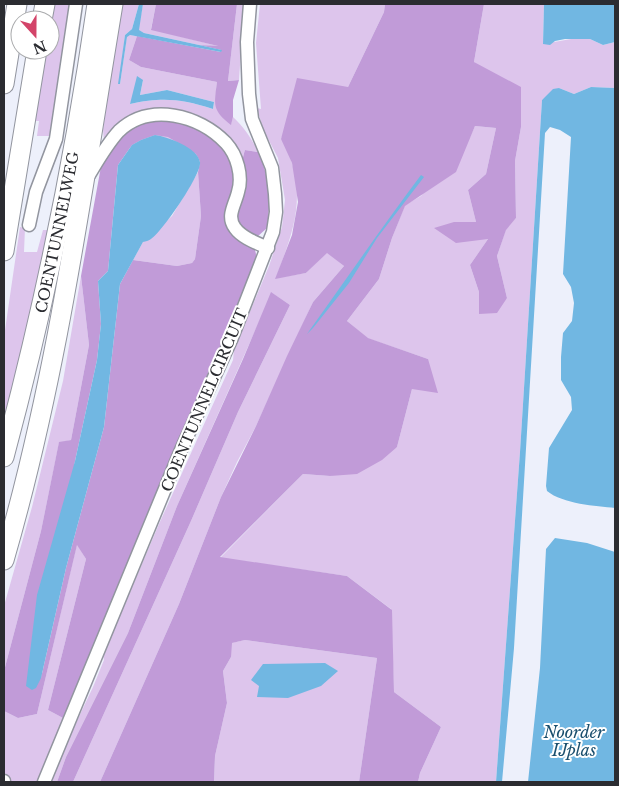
<svg xmlns="http://www.w3.org/2000/svg" width="619" height="786" viewBox="0 0 619 786" font-family="'Libre Baskerville',serif">
<style>
.green{fill:#ddc5ec;fill-rule:evenodd}
.forest{fill:#c19bd8;fill-rule:evenodd}
.water{fill:#71b7e2}
.lines{fill:none;stroke-linecap:round;stroke-linejoin:round}
.minor-casing{stroke:#92959f;stroke-width:15}
.highway-casing{stroke:#92959f;stroke-width:21}
.minor{stroke:#fff;stroke-width:12}
.highway{stroke:#fff;stroke-width:19}
.labels{text-anchor:middle;dominant-baseline:central;stroke-width:4;stroke-linejoin:round;paint-order:stroke}
.street-label{font-size:15px;fill:#2b2c31;stroke:#fff}
.water-label{font-size:16px;font-style:italic;fill:#1a4f6e;stroke:#fff}
</style>
<rect width="100%" height="100%" fill="#edf0fb"/>
<g class="green">
<polygon points="55,4 71,4 50,136 37,136 39,121 34,121 46,50 50,50 50,30"/>
<path d="M121 4H139L132 29 125 35 119 84H120L127 36 130 35 137 36 129 60 141 67 217 82 215 102 231 124 233 117C244 127 252 139 258 152L245 150 241 162 104 142 103 129ZM143 80 140 95 167 90 214 102 213 109C181 99 163 97 130 104Z"/>
<polygon points="143,4 156,4 151,29 222,47 199,45 144,33 138,30"/>
<polygon points="237,4 244,4 239,80 228,81"/>
<path d="M260 4H385L384 12 348 87 281 138C285 146 290 155 292 163 305 205 290 239 276 278L306 273 327 252 344 266 313 302 256 426 237 462 221 497 179 604 100 782H73L191 521 238 412 290 305 272 293 177 506 128 633 66 757 57 782H48L93 687 104 660 103 655 159 524 233 360 234 350 269 266 282 227 285 200 278 158 263 129 257 108 261 109 256 43Z"/>
<polygon points="484,4 544,4 543,44 571,39 590,39 603,45 615,42 615,88 591,87 574,94 559,88 542,100 520,452 496,782 418,782 420,773 441,727 394,692 391,609 347,576 220,558 303,474 330,476 397,447 412,389 428,359 367,338 347,321 379,279 392,238 405,205 421,196 470,137 475,126 496,128 486,174 468,190 476,222 454,222 488,239 470,265 479,292 479,314 507,298 497,256 506,229 516,218 515,161 521,127 474,62"/>
<polygon points="198,172 201,216 195,259 192,263 177,266 133,260 143,242 172,216"/>
<polygon points="20,227 25,228 24,252 37,252 43,230 49,230 24,344 4,426 4,337"/>
<polygon points="81,276 89,345 71,440 59,443 41,531 4,671 4,606 32,507 63,381"/>
<polygon points="77,544 86,559 48,710 63,718 41,782 9,782 4,771 4,711 18,718 37,714"/>
<polygon points="245,640 377,658 359,782 214,782 215,756 227,703 223,671 231,657 231,643"/>
</g>
<g class="forest">
<path d="M156 4H237L228 81 239 80 233 100V117L231 125C212 110 214 105 217 82L141 67 129 60 137 36 221 52V50L199 45 218 46 151 30Z"/>
<polygon points="385,4 484,4 474,62 521,87 521,127 515,161 516,218 506,230 497,256 507,298 497,313 479,314 479,292 470,265 488,239 456,243 434,228 454,222 476,222 468,190 486,174 496,128 475,126 456,172 405,206 392,238 379,279 347,321 368,338 428,359 438,393 412,389 397,447 382,460 357,474 330,476 303,474 220,557 347,576 392,610 394,692 441,727 420,773 418,782 359,782 377,658 245,640 232,643 231,657 223,671 227,703 215,756 214,782 100,782 179,604 221,497 256,426 287,356 313,302 344,266 327,253 306,273 275,279 292,235 298,202 292,163 281,139 297,78 348,87 384,12"/>
<path d="M172 118C184 123 197 127 208 133 213 136 216 140 220 144 238 165 235 181 227 206L254 246 257 258 236 312 63 718 48 710 86 559 77 545 37 714 18 718 4 711V671L41 531 59 442 71 440 89 345 81 276 102 161 121 135 145 121ZM155 135 168 137 182 145 196 154 200 162 198 172 201 216 195 259 192 263 177 266 133 260 120 284 104 427 66 568 41 678 75 461 97 360 101 324 98 281 108 271 118 165 132 145 141 140Z"/>
<path d="M245 150 258 152C270 177 271 201 267 228L257 237C249 232 241 228 237 219 232 209 241 162 245 150Z"/>
<polygon points="271,292 290,305 238,412 191,521 73,782 57,782 66,757 128,633 177,506 243,359"/>
</g>
<g class="water">
<polygon points="139,4 143,4 139,30 144,33 222,50 221,52 130,35 127,37 120,84 118,84 125,35 132,29"/>
<polygon points="544,4 615,4 615,42 603,45 590,39 565,39 555,41 550,45 543,44"/>
<path d="M137 76 143 80 140 95 167 90 214 102 213 109C181 99 163 97 130 104Z"/>
<path d="M591 87 615 88V508C596 506 563 504 547 491L546 486 549 448 572 410 571 397 561 380V357L563 333 572 321 574 303 571 287 563 274 571 137 560 130 550 127 545 133 514 648 502 782H496L520 452 542 100 553 89 559 88 574 94Z"/>
<path d="M155 135C168 137 197 147 200 162 202 174 162 232 151 239 148 241 146 241 143 242L120 284 104 427 66 568 41 678 36 688 32 690 26 686 37 595 75 461 97 360 101 324 98 281 108 271 118 165 132 145 141 140Z"/>
<path d="M421 175 424 177 377 238 349 283 313 328 307 334C345 281 382 227 421 175Z"/>
<polygon points="555,538 587,543 615,552 615,782 528,782 540,668 546,549"/>
<polygon points="325,663 338,671 321,686 288,698 257,697 259,686 251,680 263,664"/>
</g>
<g class="lines">
<defs>
<g id="minor">
<path d="M89 175C98 160 107 144 119 131 150 102 199 115 226 143 237 155 243 176 238 192 235 205 226 216 235 228 242 238 257 243 268 248"/>
<polyline points="29,225 36,192 56,139 76,4"/>
<polyline points="4,781 4,782"/>
<polyline points="44,782 181,450 231,340 273,232 276,212 275,194 272,168 252,119 249,94 247,42 250,4"/>
</g>
<g id="highway">
<polyline points="42,20 45,4"/>
<polyline points="4,84 17,4"/>
<polyline points="4,251 37,50"/>
<path id="s1" d="M4 457C44 308 75 157 97 4"/>
<path d="M4 560C57 378 82 190 113 4"/>
</g>
</defs>
<use href="#minor" class="minor-casing"/>
<use href="#highway" class="highway-casing"/>
<use href="#minor" class="minor"/>
<use href="#highway" class="highway"/>
</g>
<g class="labels">
<g class="street-label">
<text stroke="none"><textPath href="#s1" startOffset="231">COENTUNNELWEG</textPath></text>
<text transform="translate(204 400) rotate(-67)">COENTUNNELCIRCUIT</text>
</g>
<g class="water-label">
<text x="574" y="732">Noorder<tspan x="574" dy="18">IJplas</tspan></text>
</g>
</g>
<rect width="619" height="786" fill="none" stroke="#2b2c31" stroke-width="10"/>
<g transform="translate(35 35) rotate(159)"><circle r="24" fill="#ffffff" stroke="#aaabad"/>
<path d="M0-4L9 19L0 12L-9 19Z" fill="#d34469"/>
<text y="-8" font-size="14" font-weight="bold" text-anchor="middle" fill="#2b2c31">N</text>
</g>
</svg>
